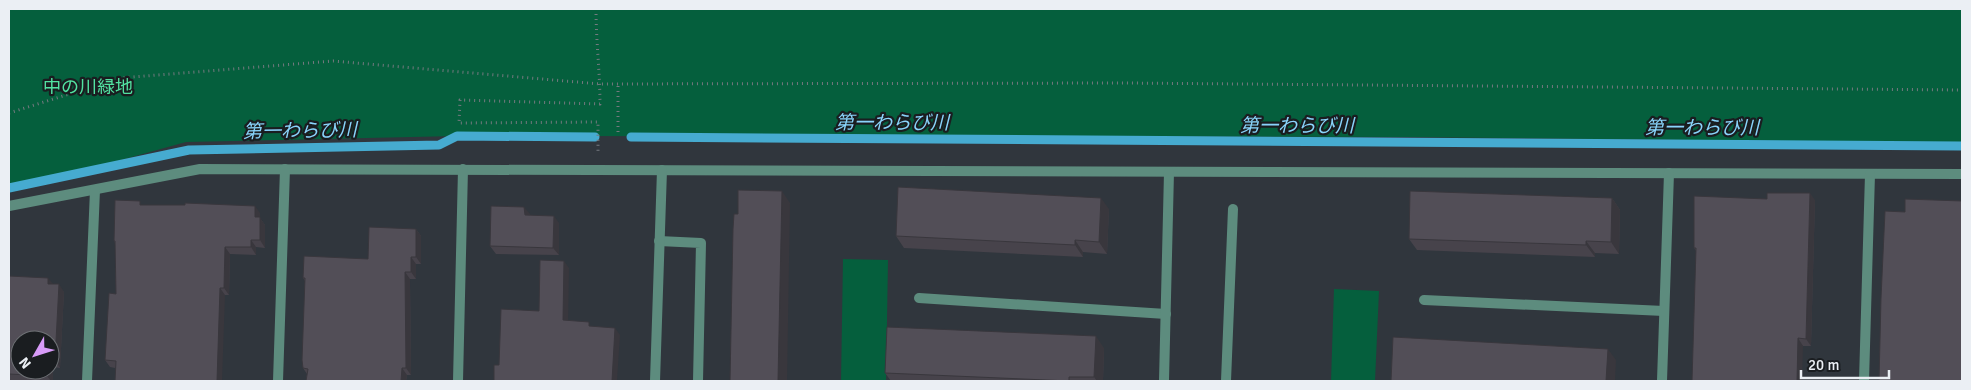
<svg xmlns="http://www.w3.org/2000/svg" width="1971" height="390" viewBox="0 0 1971 390" font-family="Signika,'Noto Sans JP',sans-serif">
<style>
.green{fill:#055f3d}
.lines{fill:none;stroke-linecap:round;stroke-linejoin:round}
.stream{stroke:#46abd0;stroke-width:9}
.path{stroke:#74797f;stroke-width:3;stroke-dasharray:1 4;stroke-linecap:butt}
.service{stroke:#5d8c7e;stroke-width:10}
.minor{stroke:#5d8c7e;stroke-width:10}
.wall{fill:#47434b;fill-rule:evenodd}
.shaded-wall{fill:#39373d}
.building{fill:#524e57;stroke:#39373d}
.labels{text-anchor:middle;dominant-baseline:central;stroke-width:4.5;stroke-linejoin:round;paint-order:stroke}
.park-label{font-size:18px;fill:#52e2a1;stroke:#1a1d20}
.water-label{font-size:19px;font-style:italic;fill:#89d4fb;stroke:#1a1d20}
</style>
<rect width="100%" height="100%" fill="#30363d"/>
<g class="green">
<polygon points="9,9 1962,9 1962,143 1407,137 457,136 186,142 9,191"/>
<polygon points="843,259 888,260 886,381 841,381"/>
<polygon points="1334,289 1379,291 1375,381 1331,381"/>
</g>
<g class="lines">
<g class="stream">
<polyline points="631,137 1962,146"/>
<polyline points="9,188 189,150 439,145 457,136 595,137"/>
</g>
<g class="path">
<path d="M596 9C596 41 600 72 600 104L460 100 459 123 598 122V152"/>
<polyline points="9,113 120,78 333,61 600,84 1123,83 1962,90"/>
<polyline points="618,132 618,84"/>
</g>
<g class="service">
<polyline points="659,241 701,243 698,381"/>
<polyline points="919,298 1166,314"/>
<polyline points="1424,300 1664,311"/>
<polyline points="1226,381 1233,209"/>
</g>
<g class="minor">
<polyline points="9,206 200,169 1962,174"/>
<polyline points="87,381 95,190"/>
<polyline points="278,381 285,169"/>
<polyline points="458,381 463,169"/>
<polyline points="655,381 662,170"/>
<polyline points="1164,381 1169,172"/>
<polyline points="1662,381 1669,173"/>
<polyline points="1864,381 1870,174"/>
</g>
</g>
<g class="wall">
<polygon points="1612,198 1620,210 1619,254 1595,253 1595,257 1417,250 1409,239"/>
<polygon points="1767,199 1815,200 1811,346 1803,346 1696,251 1694,248"/>
<polygon points="143,205 260,213 260,218 265,225 265,248 256,247 256,255 230,254 229,295 225,295 115,368 110,367 105,360 116,294 115,243 114,241"/>
<polygon points="1109,209 1107,254 1083,252 1083,257 904,248 896,236"/>
<polygon points="530,214 530,215 559,223 559,255 496,254 490,246"/>
<polygon points="416,229 421,236 421,264 416,264 416,279 410,279 411,375 407,375 406,381 306,381 307,374 303,368 305,281 303,278 368,259"/>
<path d="M9 276 53 284 64 292 60 368 53 367V381H9ZM50 340V370H20Z"/>
<polygon points="1104,348 1103,381 891,381 885,373"/>
</g>
<g class="shaded-wall">
<polygon points="782,191 790,203 787,381 778,381"/>
<polygon points="1810,193 1815,200 1811,346 1806,339"/>
<polygon points="1101,198 1109,209 1107,254 1099,242"/>
<polygon points="1612,198 1620,210 1619,254 1611,242"/>
<polygon points="255,206 260,213 260,218 265,225 265,248 260,240 255,217"/>
<polygon points="524,207 530,214 530,222 525,215"/>
<polygon points="554,216 559,223 559,255 553,248"/>
<polygon points="416,229 421,236 421,264 416,257"/>
<polygon points="251,240 256,247 256,255 251,247"/>
<polygon points="1075,240 1083,252 1083,257 1075,245"/>
<polygon points="1586,241 1595,253 1595,257 1586,245"/>
<polygon points="225,247 230,254 229,295 224,288"/>
<polygon points="411,257 416,264 416,279 411,272"/>
<polygon points="564,261 569,268 568,327 563,320"/>
<polygon points="405,272 410,279 411,375 406,368"/>
<polygon points="48,278 54,285 48,284"/>
<polygon points="59,284 64,292 60,368 55,360"/>
<polygon points="220,288 225,295 222,381 217,381"/>
<polygon points="615,328 620,335 617,381 612,381"/>
<polygon points="1096,336 1104,348 1103,381 1097,381 1094,377"/>
<polygon points="1798,338 1803,346 1802,381 1797,381"/>
<polygon points="1608,349 1616,360 1615,381 1606,381"/>
<polygon points="50,362 53,367 53,381 51,381 47,376 48,370 50,370"/>
<polygon points="402,368 407,375 406,381 401,381"/>
</g>
<g class="building">
<polygon points="898,187 1101,198 1099,242 1075,240 1075,245 896,236"/>
<polygon points="738,190 782,191 778,381 730,381 733,229 734,214 738,214"/>
<polygon points="1410,191 1612,198 1611,242 1586,241 1586,245 1409,239"/>
<polygon points="1767,193 1810,193 1806,339 1798,338 1797,381 1692,381 1696,248 1694,248 1694,196 1767,199"/>
<polygon points="1905,199 1962,201 1962,381 1879,381 1881,298 1885,211 1905,212"/>
<polygon points="115,200 140,201 140,205 185,205 185,203 255,206 255,217 260,217 260,240 251,240 251,247 225,247 224,288 220,288 217,381 115,381 116,361 105,360 109,293 116,294 115,241 114,241"/>
<polygon points="491,206 524,207 525,215 554,216 553,248 490,246"/>
<polygon points="369,227 416,229 416,257 411,257 411,272 405,272 406,368 402,368 401,381 306,381 308,369 303,368 302,360 305,278 303,278 304,256 368,259"/>
<polygon points="540,260 564,261 563,320 589,322 589,326 615,328 612,381 494,381 494,365 499,365 501,309 539,311"/>
<polygon points="9,276 48,278 48,284 59,284 55,360 50,360 50,340 20,340 20,370 48,370 47,376 9,374"/>
<polygon points="887,327 1096,336 1094,377 1069,377 1069,381 885,373"/>
<polygon points="1393,337 1608,349 1606,381 1391,381"/>
</g>
<g class="labels">
<g class="park-label">
<text x="88" y="87">中の川緑地</text>
</g>
<g class="water-label">
<text x="892" y="123">第一わらび川</text>
<text x="1297" y="126">第一わらび川</text>
<text x="1702" y="128">第一わらび川</text>
<text transform="translate(300 131) rotate(-1)">第一わらび川</text>
</g>
</g>
<rect width="1971" height="390" fill="none" stroke="#ebeff4" stroke-width="20"/>
<g transform="translate(35 355) rotate(231)"><circle r="24" fill="#1a1d20" stroke="#6e7175"/>
<path d="M0-4L9 19L0 12L-9 19Z" fill="#d89bf8"/>
<text y="-8" font-size="14" font-weight="bold" text-anchor="middle" fill="#ebeff4">N</text>
</g>
<path d="M1801 370v8h88v-8" fill="none" stroke="#ebeff4" stroke-width="2.5"/>
<text x="1808" y="370" font-size="15" fill="#ebeff4" stroke="#1a1d20" stroke-width="4" paint-order="stroke">20 m</text>
</svg>
